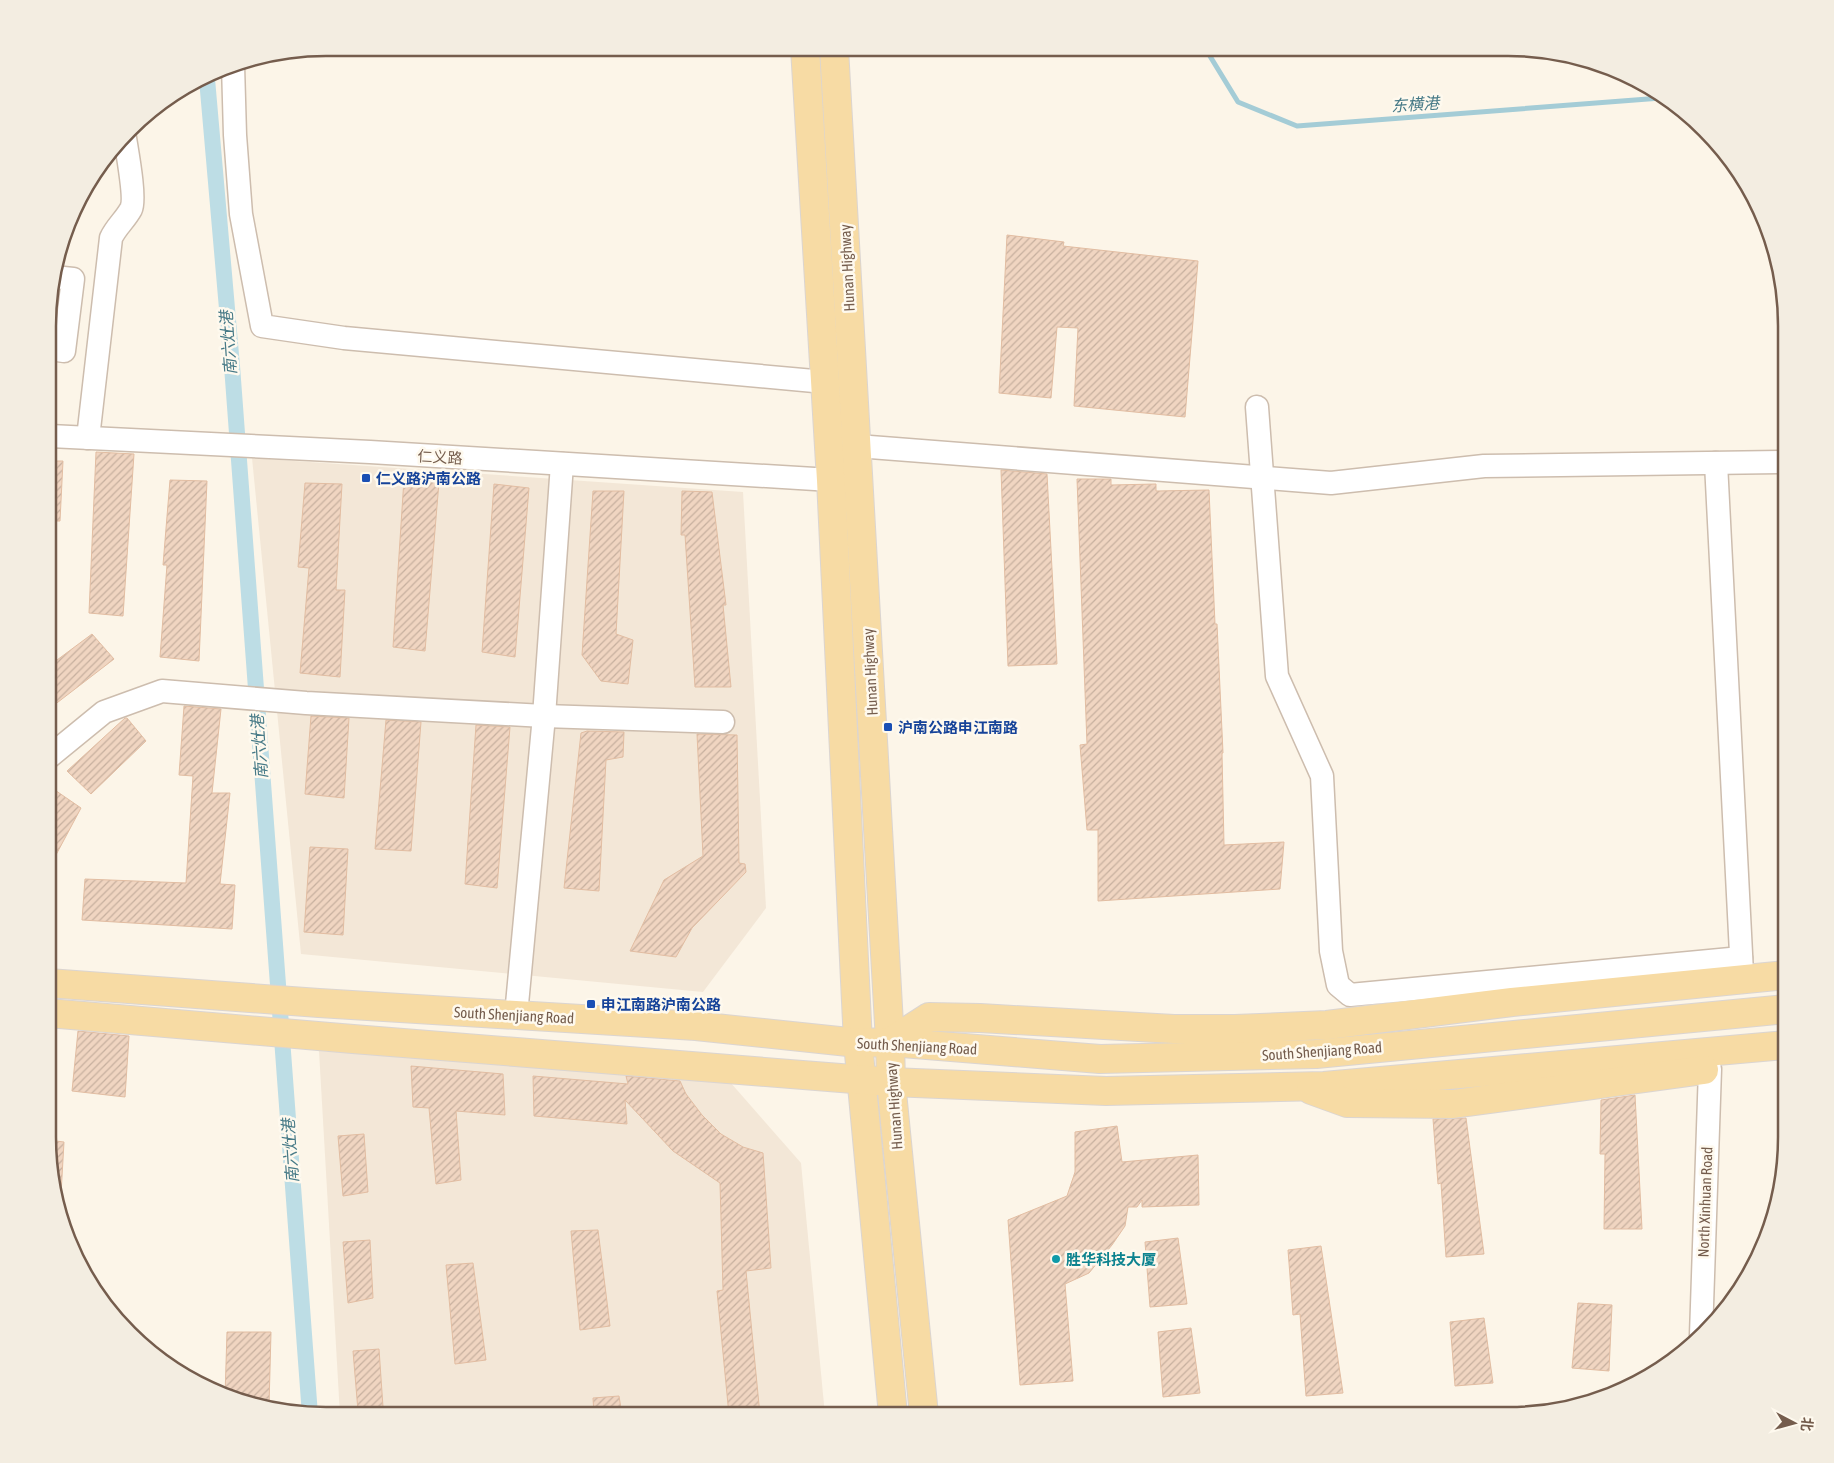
<svg xmlns="http://www.w3.org/2000/svg" width="1834" height="1463" viewBox="0 0 1834 1463" font-family="'Asap Condensed','Noto Sans SC',sans-serif">
<style>
.residential{fill:#f3e7d7}
.lines{fill:none;stroke-linecap:round;stroke-linejoin:round}
.stream{stroke:#a4ccd6;stroke-width:5}
.canal{stroke:#bddde5;stroke-width:16}
.building{fill:url(#building-hatch);stroke:#e2bda2}
.minor-casing{stroke:#cdbdae;stroke-width:25}
.major-casing{stroke:#dbd5d1;stroke-width:30}
.minor{stroke:#fff;stroke-width:22}
.major{stroke:#f7dba4;stroke-width:28}
.transit-dot{fill:#1a4fb4;stroke:#fef9ee;stroke-width:2}
.culture-dot{fill:#0f9aa8;stroke:#fef9ee;stroke-width:2}
.labels{text-anchor:middle;dominant-baseline:central;stroke-width:5;stroke-linejoin:round;paint-order:stroke}
.street-label{font-size:15px;fill:#755d4d;stroke:#fef9ee}
.transit-label{font-size:15px;font-weight:bold;fill:#164399;stroke:#fef9ee;text-anchor:start}
.culture-label{font-size:15px;font-weight:bold;fill:#0d838f;stroke:#fef9ee;text-anchor:start}
.water-label{font-size:16px;font-style:italic;fill:#477a87;stroke:#fef9ee}
.rim{fill:none;stroke:#755d4d;stroke-width:2.5}
</style>
<defs>
<pattern id="building-hatch" width="6" height="6" patternUnits="userSpaceOnUse" patternTransform="scale(1.25)"><rect width="6" height="6" fill="#f0d5c1"/><path d="M-1 1l2-2M0 6l6-6M5 7l2-2" fill="none" stroke="#c7b09f"/></pattern>
</defs>
<rect width="100%" height="100%" fill="#fcf5e8"/>
<g class="residential">
<polygon points="252,458 743,492 766,908 703,992 301,954"/>
<polygon points="319,1051 723,1074 801,1163 825,1415 340,1415"/>
</g>
<g class="lines">
<polyline class="stream" points="1205,48 1238,102 1297,126 1661,98"/>
<polyline class="canal" points="207,79 232,366 310,1415"/>
</g>
<g class="building">
<polygon points="1007,235 1064,242 1063,246 1198,261 1185,417 1074,406 1078,328 1057,327 1051,398 999,393"/>
<polygon points="96,452 134,454 123,616 89,613"/>
<polygon points="50,461 63,461 60,521 49,521"/>
<polygon points="1001,470 1047,474 1057,664 1008,666"/>
<polygon points="404,479 439,482 425,651 393,647"/>
<polygon points="1077,479 1111,479 1111,485 1156,484 1156,491 1209,490 1215,624 1217,624 1223,753 1222,753 1224,845 1284,842 1280,889 1098,901 1098,830 1087,830 1080,745 1087,744"/>
<polygon points="170,480 207,481 199,661 160,657 167,565 163,565"/>
<polygon points="305,483 342,484 336,590 345,590 340,677 300,673 309,568 298,567"/>
<polygon points="494,484 529,488 515,657 482,652"/>
<polygon points="593,491 624,491 616,634 633,640 628,684 601,681 582,655"/>
<polygon points="682,491 712,492 726,605 723,605 731,687 695,687 685,535 681,535"/>
<polygon points="92,634 114,659 49,709 49,666"/>
<polygon points="184,706 221,709 212,793 230,793 220,884 235,885 232,929 82,920 85,879 186,883 193,776 179,775"/>
<polygon points="311,716 349,718 344,798 305,794"/>
<polygon points="125,718 127,718 146,741 91,794 67,771"/>
<polygon points="386,720 421,722 411,851 375,849"/>
<polygon points="476,725 510,727 497,888 465,884"/>
<polygon points="587,731 624,732 623,757 606,760 599,891 564,888 581,733"/>
<polygon points="697,734 737,735 739,863 745,864 746,872 692,928 676,957 630,951 664,880 703,856"/>
<polygon points="49,786 81,808 49,868"/>
<polygon points="310,847 348,849 343,935 304,932"/>
<polygon points="78,1031 129,1036 125,1097 72,1091"/>
<polygon points="411,1066 503,1074 505,1115 456,1111 461,1180 436,1184 429,1108 413,1107"/>
<polygon points="533,1076 628,1084 626,1076 680,1081 686,1094 702,1115 721,1134 743,1147 763,1153 771,1268 746,1271 760,1415 729,1415 717,1291 723,1290 720,1183 673,1151 625,1100 627,1124 534,1116"/>
<polygon points="1635,1095 1642,1229 1604,1229 1605,1154 1600,1154 1601,1100"/>
<polygon points="1466,1118 1484,1254 1446,1257 1441,1183 1438,1184 1433,1119"/>
<polygon points="1117,1126 1122,1162 1198,1155 1199,1205 1142,1207 1142,1200 1137,1207 1128,1207 1125,1226 1112,1245 1089,1273 1065,1284 1073,1381 1020,1385 1008,1220 1067,1196 1075,1172 1075,1132"/>
<polygon points="364,1134 368,1192 343,1196 338,1136"/>
<polygon points="48,1140 64,1142 61,1194 58,1194 48,1155"/>
<polygon points="598,1230 610,1326 580,1330 571,1231"/>
<polygon points="1178,1238 1187,1304 1150,1307 1145,1242"/>
<polygon points="370,1240 373,1298 348,1303 343,1242"/>
<polygon points="1321,1246 1343,1393 1306,1396 1300,1314 1293,1315 1288,1250"/>
<polygon points="473,1263 486,1360 455,1364 446,1265"/>
<polygon points="1578,1303 1612,1305 1609,1371 1572,1368"/>
<polygon points="1484,1318 1493,1383 1455,1386 1450,1322"/>
<polygon points="1191,1328 1200,1393 1163,1397 1158,1332"/>
<polygon points="227,1332 271,1332 269,1406 225,1396"/>
<polygon points="379,1349 383,1407 358,1411 353,1351"/>
<polygon points="619,1396 622,1415 594,1415 593,1398"/>
</g>
<g class="lines">
<defs>
<g id="minor">
<polyline points="233,65 235,135 241,214 262,326 344,338 825,382"/>
<polyline points="50,349 64,351 73,279 54,277"/>
<polyline points="1257,407 1277,676 1322,776 1331,951 1338,985 1350,995 1741,958"/>
<polyline points="50,436 370,452 831,480"/>
<path d="M88 438 111 238C116 227 125 220 131 209 136 199 127 151 125 138"/>
<polyline points="857,446 1331,483 1484,466 1786,462"/>
<polyline points="1716,463 1742,973"/>
<polyline points="49,757 104,712 162,691 306,703 544,716 723,722"/>
<polyline points="516,1015 544,716 562,464"/>
<polyline points="1701,1335 1710,1069"/>
</g>
<g id="major">
<polyline points="805,48 831,480 858,1043 893,1415"/>
<polyline points="834,48 890,1042 891,1082 924,1415"/>
<polyline points="48,983 319,1003 696,1026 858,1043 890,1042 1100,1059 1316,1054 1786,1009"/>
<polyline points="48,1013 353,1039 891,1082 1106,1091 1324,1086 1786,1045"/>
<polyline points="890,1042 929,1017 980,1018 1174,1029 1235,1029 1327,1025 1512,1002 1786,975"/>
<polyline points="1311,1090 1347,1103 1453,1104 1704,1070"/>
</g>
</defs>
<use href="#minor" class="minor-casing"/>
<use href="#major" class="major-casing"/>
<use href="#minor" class="minor"/>
<use href="#major" class="major"/>
</g>
<g class="transit-dot">
<rect x="361" y="473" width="10" height="10" rx="2.5"/>
<rect x="883" y="722" width="10" height="10" rx="2.5"/>
<rect x="586" y="999" width="10" height="10" rx="2.5"/>
</g>
<circle class="culture-dot" cx="1056" cy="1259" r="5"/>
<g class="labels">
<g class="street-label">
<text transform="translate(847 268) rotate(-93)">Hunan Highway</text>
<text transform="translate(440 457) rotate(3)">仁义路</text>
<text transform="translate(870 672) rotate(-93)">Hunan Highway</text>
<text transform="translate(514 1015) rotate(3)">South Shenjiang Road</text>
<text transform="translate(917 1046) rotate(3)">South Shenjiang Road</text>
<text transform="translate(1322 1051) rotate(-4)">South Shenjiang Road</text>
<text transform="translate(894 1106) rotate(-94)">Hunan Highway</text>
<text transform="translate(1705 1202) rotate(-88)">North Xinhuan Road</text>
</g>
<g class="transit-label">
<text x="376" y="478">仁义路沪南公路</text>
<text x="898" y="727">沪南公路申江南路</text>
<text x="601" y="1004">申江南路沪南公路</text>
</g>
<g class="culture-label">
<text x="1066" y="1259">胜华科技大厦</text>
</g>
<g class="water-label">
<text transform="translate(1415 104) rotate(-4)">东横港</text>
<text transform="translate(228 343) rotate(-94)">南六灶港</text>
<text transform="translate(259 747) rotate(-94)">南六灶港</text>
<text transform="translate(290 1151) rotate(-94)">南六灶港</text>
</g>
</g>
<path d="M0 0H1834V1463H0ZM326 56H1508A270 270 0 0 1 1778 326V1137A270 270 0 0 1 1508 1407H326A270 270 0 0 1 56 1137V326A270 270 0 0 1 326 56Z" fill="#f3ede1" fill-rule="evenodd"/>
<path class="rim" d="M326 56H1508A270 270 0 0 1 1778 326V1137A270 270 0 0 1 1508 1407H326A270 270 0 0 1 56 1137V326A270 270 0 0 1 326 56Z"/>
<g transform="translate(1794 1423) rotate(96)" stroke="#fef9ee" stroke-width="4" paint-order="stroke">
<path d="M0-4L9 19L0 12L-9 19Z" fill="#755d4d"/>
<text y="-8" font-size="14" font-weight="bold" text-anchor="middle" fill="#755d4d">北</text>
</g>
</svg>
